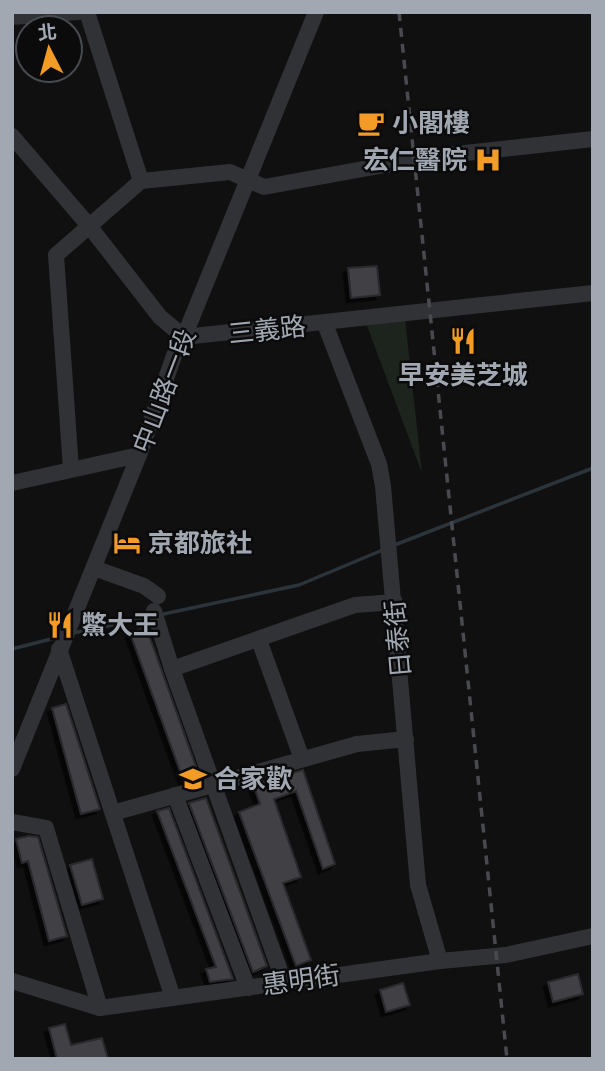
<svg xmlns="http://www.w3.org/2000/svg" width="605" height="1071" viewBox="0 0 605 1071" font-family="Cabin,'Noto Sans TC',sans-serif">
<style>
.green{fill:#1c241d}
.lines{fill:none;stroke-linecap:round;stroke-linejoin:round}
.stream{stroke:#2a343a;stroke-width:3.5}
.building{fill:#3f4044;stroke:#2a2a2d;stroke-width:2;filter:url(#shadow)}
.minor{stroke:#313236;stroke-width:16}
.rail{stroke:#484a4f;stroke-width:3.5;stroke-dasharray:9 7;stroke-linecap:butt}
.labels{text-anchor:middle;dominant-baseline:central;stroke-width:5;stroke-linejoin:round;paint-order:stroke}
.poi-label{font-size:26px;font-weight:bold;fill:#a1a8b2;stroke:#0b0b0c;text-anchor:start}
.street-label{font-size:26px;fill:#a1a8b2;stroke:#0b0b0c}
</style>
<defs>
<filter id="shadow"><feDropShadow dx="-4.5" dy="4.5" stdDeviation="0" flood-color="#0009"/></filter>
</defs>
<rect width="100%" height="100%" fill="#101011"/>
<polygon class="green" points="405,319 422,473 366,323"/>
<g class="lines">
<g class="stream">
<polyline points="392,546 593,468"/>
<polyline points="159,615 299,585 385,549"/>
<polyline points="73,633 151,617"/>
<polyline points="12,649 59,637"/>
</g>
</g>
<g class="building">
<polygon points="377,266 380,295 351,298 348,268"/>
<polygon points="146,627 159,663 200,778 184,782 130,633"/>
<polygon points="66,704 100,809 81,814 52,708"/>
<polygon points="303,770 335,864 323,869 296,791 274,799 301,877 283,883 311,960 296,966 239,812 260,804 253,784"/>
<polygon points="206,798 267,966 253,972 189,803"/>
<polygon points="169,808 233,979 210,982 206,969 216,967 157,811"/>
<polygon points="29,836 38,837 67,936 49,941 28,861 22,863 16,839"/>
<polygon points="92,859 103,899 82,905 70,865"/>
<polygon points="578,974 583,994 553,1002 548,982"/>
<polygon points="403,983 410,1005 386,1012 380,990"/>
<polygon points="65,1024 71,1045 102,1038 108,1059 57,1059 49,1028"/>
</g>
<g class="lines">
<g class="minor">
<polyline points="87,12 141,181"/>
<polyline points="12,17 78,12"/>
<polyline points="12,136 90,227 160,317 184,337 593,293"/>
<polyline points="325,324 379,464 383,486 418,885 440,961"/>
<polyline points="71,469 56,255 141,181 230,172 264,187 429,157 593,139"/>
<polyline points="12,483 139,455"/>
<polyline points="94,568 144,586 158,596"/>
<polyline points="154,611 172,669 280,971 281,983"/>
<polyline points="259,640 302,759"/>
<polyline points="59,649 173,998"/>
<polyline points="172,669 355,605 395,602"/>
<polyline points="12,769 139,455 175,353 184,337 316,12"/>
<polyline points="175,795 248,988"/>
<polyline points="113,813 357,744 406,739"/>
<polyline points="12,822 46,828 100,1008"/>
<polyline points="12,981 100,1008 440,961 506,955 593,936"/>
</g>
<polyline class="rail" points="399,12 507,1059"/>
</g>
<defs>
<symbol id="cafe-bare" viewBox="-9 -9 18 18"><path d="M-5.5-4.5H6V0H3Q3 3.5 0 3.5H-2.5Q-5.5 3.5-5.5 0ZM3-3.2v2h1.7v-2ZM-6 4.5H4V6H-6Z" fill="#f29b27" stroke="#0b0b0c" stroke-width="2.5" paint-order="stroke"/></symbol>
<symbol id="hospital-bare" viewBox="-9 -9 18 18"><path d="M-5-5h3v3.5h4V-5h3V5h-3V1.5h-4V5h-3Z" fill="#f29b27" stroke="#0b0b0c" stroke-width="2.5" paint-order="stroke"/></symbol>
<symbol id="restaurant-bare" viewBox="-9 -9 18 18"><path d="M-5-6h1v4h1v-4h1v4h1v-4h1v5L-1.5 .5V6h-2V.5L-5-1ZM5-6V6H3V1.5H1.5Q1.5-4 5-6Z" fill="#f29b27" stroke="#0b0b0c" stroke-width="2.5" paint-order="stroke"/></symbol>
<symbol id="hotel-bare" viewBox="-9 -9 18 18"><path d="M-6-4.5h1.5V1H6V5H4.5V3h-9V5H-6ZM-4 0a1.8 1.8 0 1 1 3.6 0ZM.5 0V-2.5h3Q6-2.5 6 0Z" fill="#f29b27" stroke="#0b0b0c" stroke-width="2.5" paint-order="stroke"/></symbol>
<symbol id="school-bare" viewBox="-9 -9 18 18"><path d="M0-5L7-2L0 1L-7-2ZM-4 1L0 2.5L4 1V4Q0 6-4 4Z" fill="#f29b27" stroke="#0b0b0c" stroke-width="2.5" paint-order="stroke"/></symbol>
</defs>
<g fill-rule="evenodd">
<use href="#cafe-bare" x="352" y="104" width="38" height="38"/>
<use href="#hospital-bare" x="469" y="141" width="38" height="38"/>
<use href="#restaurant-bare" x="444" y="322" width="38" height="38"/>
<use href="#hotel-bare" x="108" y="524" width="38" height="38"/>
<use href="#restaurant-bare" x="41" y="606" width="38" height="38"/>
<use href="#school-bare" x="174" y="760" width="38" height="38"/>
</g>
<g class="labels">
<g class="poi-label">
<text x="392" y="123">小閣樓</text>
<text x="467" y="160" text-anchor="end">宏仁醫院</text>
<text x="463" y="375" text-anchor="middle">早安美芝城</text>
<text x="148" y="543">京都旅社</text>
<text x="81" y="625">鱉大王</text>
<text x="214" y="779">合家歡</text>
</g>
<g class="street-label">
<text transform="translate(267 330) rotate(-6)">三義路</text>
<text transform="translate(164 391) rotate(-69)">中山路一段</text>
<text transform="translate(398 639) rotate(-95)">日泰街</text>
<text transform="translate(301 980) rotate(-8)">惠明街</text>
</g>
</g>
<rect width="605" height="1071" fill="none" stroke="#a1a8b2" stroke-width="28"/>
<g transform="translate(49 49) rotate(354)"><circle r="33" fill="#0b0b0c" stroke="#474a4e" stroke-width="2"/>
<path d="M0-5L12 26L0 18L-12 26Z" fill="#f29b27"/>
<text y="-10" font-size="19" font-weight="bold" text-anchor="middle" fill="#a1a8b2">北</text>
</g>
</svg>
